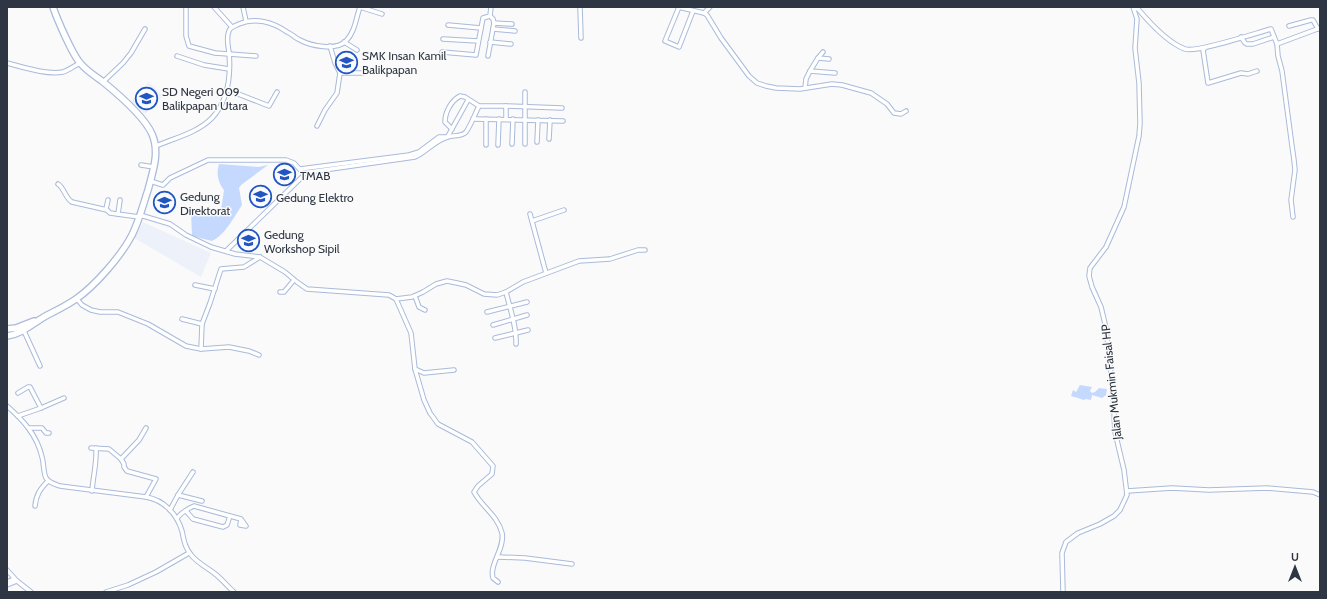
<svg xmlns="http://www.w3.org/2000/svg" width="1327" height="599" viewBox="0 0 1327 599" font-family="Cabin,sans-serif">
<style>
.built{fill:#edf2fa}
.green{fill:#c5d9ff}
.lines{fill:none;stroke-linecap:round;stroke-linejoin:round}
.minor-casing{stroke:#a9bada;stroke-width:5.5}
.trunk-casing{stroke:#a9bada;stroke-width:8}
.minor{stroke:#fff;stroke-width:3.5}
.trunk{stroke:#fff;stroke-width:5.5}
.labels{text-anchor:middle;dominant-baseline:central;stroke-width:3;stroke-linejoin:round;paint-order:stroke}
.poi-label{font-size:12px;fill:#2f3643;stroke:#fafafa;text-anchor:start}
.street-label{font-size:12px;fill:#2f3643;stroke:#fafafa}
</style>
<rect width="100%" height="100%" fill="#fafafa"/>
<g class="built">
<polygon points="149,82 163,96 145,114 131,101"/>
<polygon points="143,222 211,253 201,277 134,238"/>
</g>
<g class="green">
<path d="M219 164 259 167 268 165 241 185 239 188 242 205C234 217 225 235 212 241L192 236 191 213C202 217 211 217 221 210L224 190C218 183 216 173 219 164Z"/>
<polygon points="1080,385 1092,387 1090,391 1092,393 1095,392 1099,388 1107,389 1106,395 1102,398 1092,395 1091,400 1086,399 1084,400 1071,396 1073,390 1076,392"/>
</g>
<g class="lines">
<defs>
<g id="minor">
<polyline points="186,7 186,36 189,46 215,53 256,56"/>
<polyline points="214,7 232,27"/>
<polyline points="243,7 246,21"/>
<polyline points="360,7 382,14"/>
<polyline points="580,7 581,38"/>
<polyline points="678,7 704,13 707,15 721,38 749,76 757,83 766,86 776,88 800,89 832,84 842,85 871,93 887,104 894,113 901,114 906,111"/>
<polyline points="679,7 665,41 679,47 693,11"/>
<path d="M1134 8 1138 9C1149 22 1168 43 1185 49 1196 53 1256 33 1271 29L1277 44 1278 56 1282 71 1292 146 1294 160 1295 170 1291 200 1293 217"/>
<polyline points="704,13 710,7"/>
<polyline points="494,23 512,24"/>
<polyline points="448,25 481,28"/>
<polyline points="1289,26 1311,20 1313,20 1318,29"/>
<polyline points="493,29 515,31"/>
<polyline points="1241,37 1245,43 1247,44 1253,44 1274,37"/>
<polyline points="443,39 478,41"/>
<polyline points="344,42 357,50"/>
<polyline points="490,42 511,44"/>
<polyline points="1277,44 1320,28"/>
<polyline points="330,46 335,63 340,73 363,73"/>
<polyline points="1205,48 1203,50 1208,83 1241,73 1248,74 1257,71"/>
<polyline points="442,52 476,55 483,18 490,16 491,7"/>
<polyline points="177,56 204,65 229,69"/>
<polyline points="488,56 494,23 493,19 490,16"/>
<polyline points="818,58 823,52"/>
<path d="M7 63C23 67 46 75 63 72 69 70 74 66 80 63"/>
<polyline points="810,71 818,58 829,59"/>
<polyline points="103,82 123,63 131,53 145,29"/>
<polyline points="805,88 806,79 810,71 835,73"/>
<polyline points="228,90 269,106 277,92"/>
<polyline points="525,92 525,144"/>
<polyline points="506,106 562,108"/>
<polyline points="473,119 563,121"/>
<polyline points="317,126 325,110 337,93 340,73"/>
<path d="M452 129 445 122C445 112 451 101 460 96L465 97 479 106H506V119"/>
<polyline points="448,136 468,100"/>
<polyline points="549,139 550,120"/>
<polyline points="537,142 538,120"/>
<polyline points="512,144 513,119"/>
<polyline points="486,145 486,119"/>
<polyline points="498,145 499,119"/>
<path d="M156 146C175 138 197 133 212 118 229 100 231 75 229 52 228 46 226 37 229 31 230 27 235 26 239 24 255 17 273 22 287 32 292 34 295 38 300 40 311 46 336 51 346 41 355 32 356 18 360 7"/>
<polyline points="141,165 154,167"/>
<polyline points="300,169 409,155 419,152 439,137 446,137"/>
<path d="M303 173 415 157C427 152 435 140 448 137 453 135 462 137 466 132 471 125 475 114 479 106"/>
<polyline points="150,181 163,185 170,178 208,160 286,160 294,163 303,173 303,176 226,251"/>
<path d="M58 184C65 189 65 198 72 202L107 210"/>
<polyline points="108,200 106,209 110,213 139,217"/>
<polyline points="118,214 120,200"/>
<polyline points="530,214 546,273"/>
<path d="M140 215 170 224 186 235 211 247 235 254 260 257 285 272 297 282 307 289 389 295 396 299 411 333 415 369 424 400 430 413 438 424 472 442 493 466 492 474 478 486 474 492C482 507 498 516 502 533 505 549 489 564 493 578L498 582"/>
<polyline points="532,221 564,210"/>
<polyline points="195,285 215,289"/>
<polyline points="280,292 284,292 294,280"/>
<path d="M506 292C510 309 517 327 516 344"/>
<polyline points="415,296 419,307 425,310"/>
<polyline points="77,299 82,305 91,310 100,312 118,312 148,324 186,346 201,349 229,347 249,351 259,355"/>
<polyline points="396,299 412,297 423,292 436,284 447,281 457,283 466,285 484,294 497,295 506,292 523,282 579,261 610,259 638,250 645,250"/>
<polyline points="487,312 527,302"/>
<polyline points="182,319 202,324"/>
<polyline points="493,325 527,315"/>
<polyline points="24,331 40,366"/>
<polyline points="495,338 528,330"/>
<polyline points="201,349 202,324 210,303 221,269 244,267 260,257"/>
<polyline points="415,369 424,373 454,370"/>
<polyline points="18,393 28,387 30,387 41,408"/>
<path d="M7 406C23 420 37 435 42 457 44 463 43 472 46 478 49 483 55 484 60 486L146 497C164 500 177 514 182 531 184 541 185 548 192 556 198 563 206 567 214 573 221 578 227 586 234 592"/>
<polyline points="18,416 41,408 64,398"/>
<polyline points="29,428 42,428 46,433 49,433"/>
<polyline points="91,448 109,449 121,459 124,464 124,467 127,471 156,479 146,497"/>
<polyline points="121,459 139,440 146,428"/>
<path d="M92 491C93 476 97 463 96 448"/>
<polyline points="1127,491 1172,488 1209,490 1267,488 1313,492 1320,495"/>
<polyline points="178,495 202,501"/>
<path d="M35 506C36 495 40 489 48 481"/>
<polyline points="170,510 178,495 193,472"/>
<polyline points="186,511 193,519 223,527 227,525 230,516"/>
<path d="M177 519C179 514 189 508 194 506L241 519 246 526 240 525 241 519"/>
<polyline points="498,557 525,558 572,564"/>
<polyline points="7,570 17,581 31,592"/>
<polyline points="7,582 14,579"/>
<polyline points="7,585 17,581"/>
<polyline points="106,592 128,585 156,572 189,553"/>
<polyline points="1063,592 1062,553 1066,542 1078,533 1100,524 1114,516 1120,510 1127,495 1124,470 1115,432 1113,393 1106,328 1101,307 1092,287 1089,276 1090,268 1106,247 1124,207 1139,136 1140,123 1139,83 1135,48 1137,19 1133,7"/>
</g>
<g id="trunk">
<polyline points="7,329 16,328 34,321"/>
<path d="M7 336C22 334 32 324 44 317 55 311 66 306 76 299 95 286 121 256 132 235 139 221 143 205 148 190 153 171 160 152 152 134 144 116 118 94 102 81 95 76 87 71 81 64 73 56 57 19 53 7"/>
</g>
</defs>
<use href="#minor" class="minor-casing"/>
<use href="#trunk" class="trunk-casing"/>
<use href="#minor" class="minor"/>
<use href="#trunk" class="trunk"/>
</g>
<defs>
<symbol id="school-ring" viewBox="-11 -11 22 22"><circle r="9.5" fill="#fafafa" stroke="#2155c2" stroke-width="1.5"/><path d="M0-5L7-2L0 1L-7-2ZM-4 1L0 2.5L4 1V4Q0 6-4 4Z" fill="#2155c2"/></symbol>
<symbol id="university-ring" viewBox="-11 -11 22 22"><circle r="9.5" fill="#fafafa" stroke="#2155c2" stroke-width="1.5"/><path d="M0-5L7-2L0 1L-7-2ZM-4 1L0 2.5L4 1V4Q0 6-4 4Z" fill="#2155c2"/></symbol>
</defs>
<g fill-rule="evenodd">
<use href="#school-ring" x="334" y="50" width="25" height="25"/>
<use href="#school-ring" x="134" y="86" width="25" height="25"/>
<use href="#university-ring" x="272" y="162" width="25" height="25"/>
<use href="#university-ring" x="248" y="184" width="25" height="25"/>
<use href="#university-ring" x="152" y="190" width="25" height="25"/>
<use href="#university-ring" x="236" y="228" width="25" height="25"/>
</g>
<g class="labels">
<g class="poi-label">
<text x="362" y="55">SMK Insan Kamil<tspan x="362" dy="14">Balikpapan</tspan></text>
<text x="162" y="91">SD Negeri 009<tspan x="162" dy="14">Balikpapan Utara</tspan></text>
<text x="300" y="175">TMAB</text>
<text x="180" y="196">Gedung<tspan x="180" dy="14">Direktorat</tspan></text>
<text x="276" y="197">Gedung Elektro</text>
<text x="264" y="234">Gedung<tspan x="264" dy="14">Workshop Sipil</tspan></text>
</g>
<g class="street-label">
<text transform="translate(1111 382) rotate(-96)">Jalan Mukmin Faisal HP</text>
</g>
</g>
<rect width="1327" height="599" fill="none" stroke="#2f3643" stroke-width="16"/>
<g transform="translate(1295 567)" stroke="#fafafa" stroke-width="3" paint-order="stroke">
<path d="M0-3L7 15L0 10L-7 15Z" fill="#2f3643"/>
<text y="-6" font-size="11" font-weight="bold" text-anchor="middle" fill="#2f3643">U</text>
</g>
</svg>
